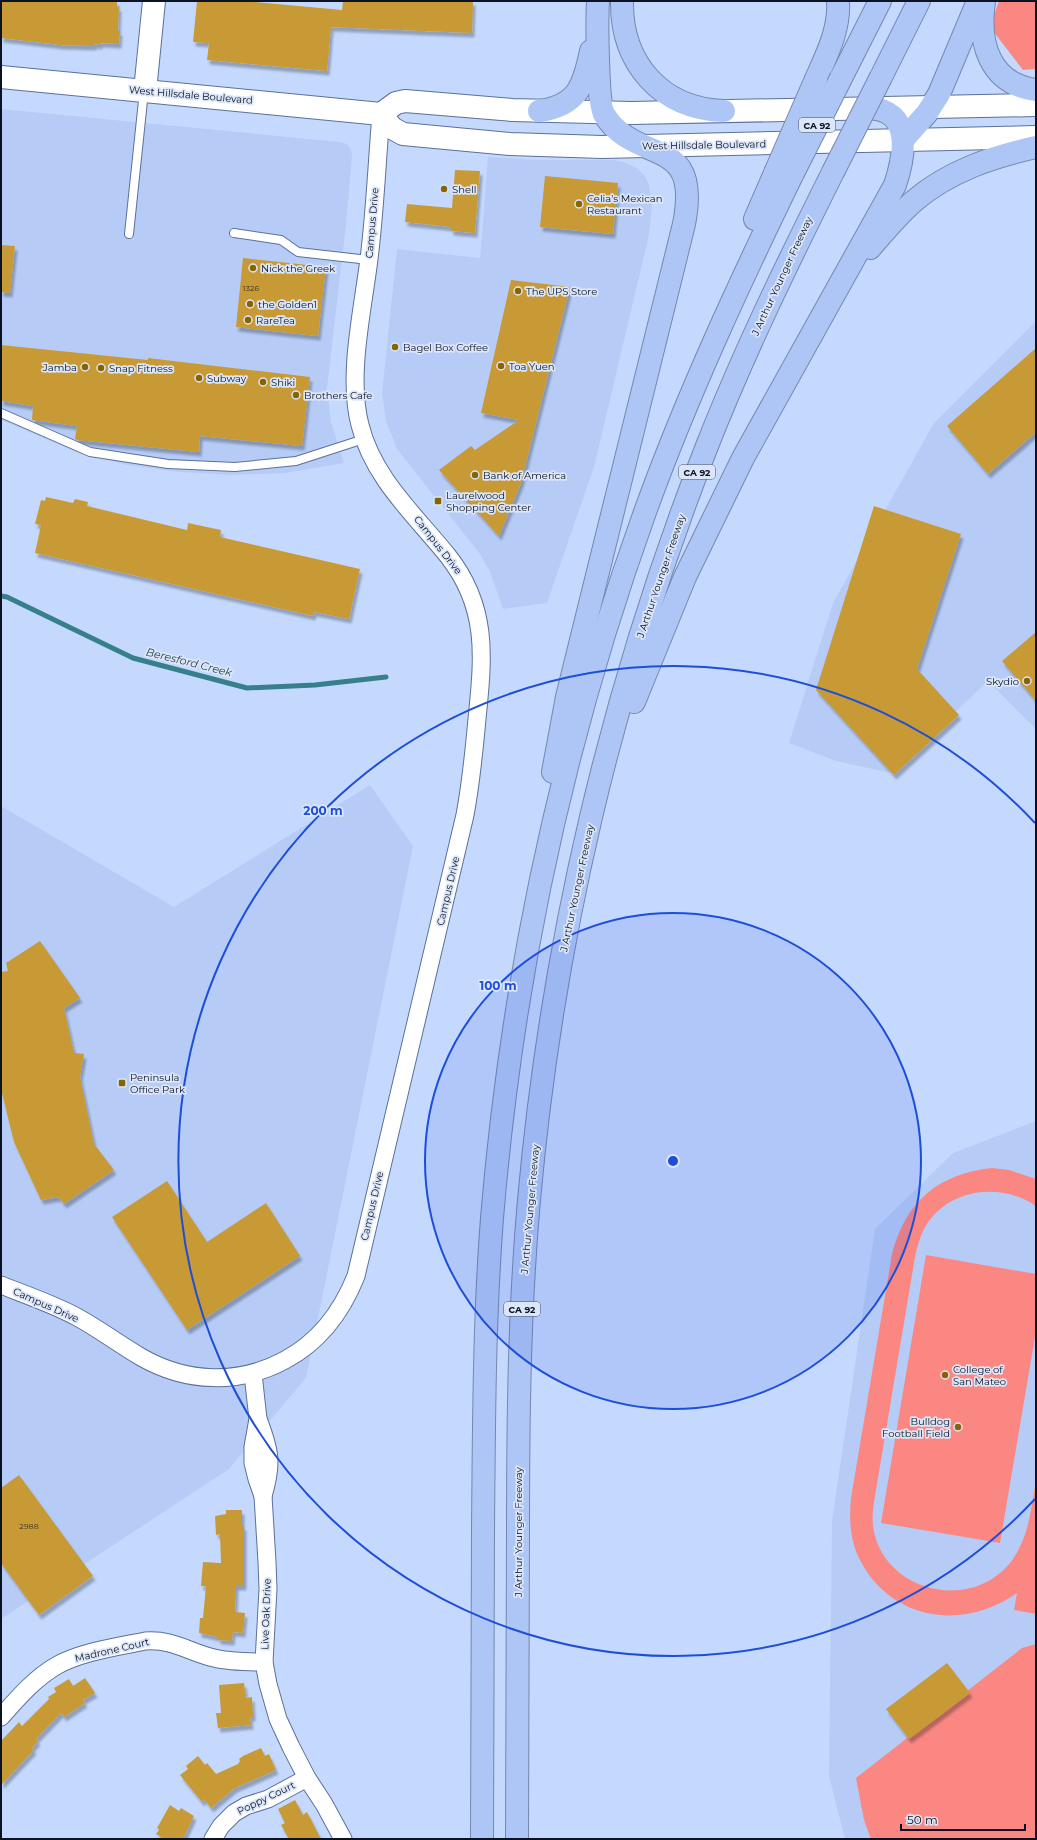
<svg xmlns="http://www.w3.org/2000/svg" width="1037" height="1840" viewBox="0 0 1037 1840" font-family="Montserrat,sans-serif">
<style>
.built{fill:#b6ccf7}
.green{fill:#fa8781}
.lines{fill:none;stroke-linecap:round;stroke-linejoin:round}
.stream{stroke:#367f8b;stroke-width:5}
.building{fill:#c79a36;filter:url(#shadow)}
.lane-casing{stroke:#5b709a;stroke-width:10}
.street-casing{stroke:#5b709a;stroke-width:19}
.secondary-casing{stroke:#5b709a;stroke-width:24}
.highway-casing{stroke:#7587ac;stroke-width:24}
.lane{stroke:#fff;stroke-width:8}
.street{stroke:#fff;stroke-width:17}
.secondary{stroke:#fff;stroke-width:22}
.highway{stroke:#aec6f5;stroke-width:22}
.highway-bridge-casing{stroke:#7587ac;stroke-width:24;stroke-linecap:butt}
.highway-bridge{stroke:#aec6f5;stroke-width:22}
.ring{fill:none;stroke:#1d4ed8;stroke-width:2}
.poi-dot{fill:#886401;stroke:#dce6f9;stroke-width:1.5}
.labels{text-anchor:middle;dominant-baseline:central;stroke-width:3.5;stroke-linejoin:round;paint-order:stroke}
.number-label{font-size:8px;fill:#3a3428}
.shield{fill:#dce6f9;stroke:#4a5263;stroke-width:1}
.shield-label{font-size:9px;font-weight:bold;fill:#0b1223}
.street-label{font-size:10px;fill:#0b1223;stroke:#dce6f9}
.poi-label{font-size:10px;fill:#0b1223;stroke:#dce6f9;text-anchor:start}
.water-label{font-size:11px;font-style:italic;fill:#2d4c4f;stroke:#dce6f9}
.centre{fill:#1d4ed8;stroke:#dce6f9;stroke-width:2}
.ring-label{font-size:12px;text-anchor:middle;font-weight:bold;fill:#1d4ed8;stroke:#dce6f9;stroke-width:3.5;stroke-linejoin:round;paint-order:stroke}
</style>
<defs>
<filter id="shadow"><feDropShadow dx="2.5" dy="4.5" stdDeviation="1" flood-color="#0004"/></filter>
</defs>
<rect width="100%" height="100%" fill="#c5d9ff"/>
<g class="built">
<polygon points="1,109 340,142 347,144 351,149 352,155 346,225 327,388 331,423 344,463 285,473 230,475 180,472 127,465 76,452 1,420"/>
<polygon points="488,157 540,160 614,160 626,163 637,168 644,175 649,184 652,206 649,235 594,467 547,603 503,609 490,572 480,554 397,449 386,421 382,393 397,249 480,258"/>
<polygon points="1036,321 1036,729 988,681 891,773 836,761 789,743 833,603 934,423"/>
<polygon points="370,785 413,846 306,1378 229,1469 1,1619 1,806 174,907"/>
<polygon points="1036,1121 1036,1839 845,1839 829,1776 832,1521 875,1229 953,1153"/>
</g>
<g class="green">
<polygon points="999,1 1036,1 1036,69 1023,70 990,27"/>
<path d="M992 1168 1009 1170 1036 1179V1206C1000 1181 944 1189 923 1231 919 1239 917 1248 915 1257L874 1502C873 1510 872 1518 873 1526 882 1593 974 1614 1013 1559 1029 1536 1031 1508 1036 1481V1614L1014 1610 1017 1593C964 1631 891 1621 860 1560 850 1541 849 1519 851 1498L892 1254C906 1201 938 1174 992 1168Z"/>
<polygon points="926,1255 1036,1274 1036,1331 1000,1543 881,1523"/>
<polygon points="1036,1644 1036,1839 871,1839 864,1820 856,1778 1022,1648"/>
</g>
<g class="lines">
<polyline class="stream" points="1,596 7,597 133,658 247,688 315,685 386,677"/>
</g>
<g class="building">
<polygon points="1,1 117,1 117,7 119,7 118,31 120,31 119,44 100,43 100,45 94,44 94,46 61,45 1,38"/>
<polygon points="197,1 245,1 342,10 343,1 473,1 472,33 331,27 327,71 207,60 209,43 193,42"/>
<polygon points="455,170 480,171 475,233 451,231 451,227 405,222 407,204 452,208"/>
<polygon points="545,176 618,183 613,234 540,227"/>
<polygon points="1,245 15,246 10,293 1,292"/>
<polygon points="243,258 326,267 318,336 236,327"/>
<polygon points="511,280 570,287 521,483 499,536 439,470 471,446 475,450 519,420 481,413"/>
<polygon points="1,345 148,360 148,358 310,377 302,446 200,436 199,452 77,440 75,439 77,426 32,420 33,406 1,401"/>
<polygon points="1036,348 1036,432 988,474 947,426"/>
<polygon points="46,497 73,503 75,499 88,502 87,506 187,530 188,523 221,530 220,537 360,569 349,619 314,612 313,616 35,553 41,525 35,524 41,500 45,501"/>
<polygon points="874,506 961,534 917,669 959,715 894,775 816,690"/>
<polygon points="1036,632 1036,701 1002,661"/>
<polygon points="40,941 80,998 64,1008 74,1053 84,1054 80,1077 94,1144 114,1170 64,1204 59,1197 41,1200 14,1142 1,1089 1,972 8,971 6,963"/>
<polygon points="167,1181 207,1242 266,1203 300,1256 187,1330 112,1217"/>
<polygon points="19,1475 93,1576 39,1615 1,1563 1,1488"/>
<polygon points="226,1510 242,1510 242,1526 244,1526 244,1586 236,1586 235,1612 245,1613 243,1633 233,1632 232,1641 218,1640 218,1637 199,1633 200,1618 203,1618 206,1586 201,1586 203,1562 221,1563 220,1534 216,1535 215,1516 226,1514"/>
<polygon points="947,1663 970,1693 909,1739 886,1709"/>
<polygon points="85,1678 95,1693 83,1700 85,1703 64,1717 61,1713 36,1739 38,1741 32,1748 34,1750 1,1785 1,1741 19,1722 22,1726 49,1699 48,1697 56,1692 54,1688 69,1679 73,1686"/>
<polygon points="244,1683 246,1698 252,1697 253,1717 250,1717 251,1725 218,1728 216,1713 221,1713 219,1685"/>
<polygon points="261,1748 265,1756 269,1754 276,1770 235,1788 211,1808 204,1799 202,1802 180,1775 188,1769 186,1766 198,1756 205,1765 207,1763 216,1774 238,1764 240,1761 239,1759 243,1756"/>
<polygon points="295,1800 303,1815 307,1812 321,1839 289,1839 281,1825 285,1823 278,1809"/>
<polygon points="170,1805 179,1811 181,1808 194,1816 183,1839 164,1839 156,1834 159,1830 157,1828"/>
</g>
<g class="lines">
<defs>
<g id="lane">
<polyline points="234,233 281,240 298,252 369,260"/>
<polyline points="129,234 144,91"/>
<polyline points="1,413 90,452 168,464 235,467 296,461 364,439"/>
</g>
<g id="street">
<path d="M1 1285C26 1295 53 1304 77 1317 99 1329 119 1344 141 1357 186 1383 239 1385 285 1360 319 1342 342 1311 356 1276L465 815C471 783 474 752 477 719 483 658 489 608 448 556 415 515 373 478 360 425 347 376 363 309 369 259 375 211 377 162 381 114"/>
<polyline points="253,1374 258,1419 253,1447 253,1463 257,1479 263,1496 267,1562 268,1589 264,1662 268,1684 278,1719 291,1747 307,1778 324,1804 343,1839"/>
<path d="M258 1419C270 1450 273 1463 263 1496"/>
<path d="M1 1717C17 1699 35 1678 56 1666 80 1652 117 1647 145 1641 174 1639 188 1652 214 1658 230 1662 248 1662 264 1662"/>
<polyline points="213,1839 221,1826 234,1813 246,1806 268,1799 307,1778"/>
</g>
<g id="secondary">
<polyline points="1,77 381,114 396,103 405,101 512,110 631,113 1036,105"/>
<polyline points="145,91 154,1"/>
<polyline points="381,114 392,128 403,134 510,144 602,147 1036,137"/>
</g>
<g id="highway">
<path d="M622 1C621 63 661 109 724 111"/>
<path d="M984 2C978 42 989 84 1036 90"/>
<polyline points="881,77 919,1"/>
<polyline points="841,78 880,1"/>
<path d="M816 79C827 54 840 29 838 1"/>
<path d="M539 111C578 106 584 85 591 51"/>
<polyline points="903,140 927,113 939,94 978,1"/>
<polyline points="755,219 775,173"/>
<path d="M870 248C884 232 898 215 914 201 949 171 992 157 1036 147"/>
<path d="M634 702 685 577 743 458 895 185C905 155 913 109 868 108"/>
<path d="M553 772 567 697 684 224C702 132 636 167 604 114 597 102 597 18 598 1"/>
<path d="M482 1839C482 1736 483 1632 483 1529 484 1425 484 1322 492 1218 512 978 563 739 645 512 687 396 739 284 793 173"/>
<path d="M517 1839C517 1738 518 1637 518 1537 518 1424 519 1312 529 1200 552 943 612 687 707 446 744 352 788 262 833 172"/>
</g>
</defs>
<use href="#lane" class="lane-casing"/>
<use href="#street" class="street-casing"/>
<use href="#secondary" class="secondary-casing"/>
<use href="#highway" class="highway-casing"/>
<use href="#lane" class="lane"/>
<use href="#street" class="street"/>
<use href="#secondary" class="secondary"/>
<use href="#highway" class="highway"/>
<defs>
<g id="highway-bridge">
<polyline points="833,172 881,77"/>
<polyline points="775,173 816,79"/>
<polyline points="793,173 841,78"/>
</g>
</defs>
<use href="#highway-bridge" class="highway-bridge-casing"/>
<use href="#highway-bridge" class="highway-bridge"/>
</g>
<circle cx="673" cy="1161" r="248" fill="#1d4ed8" fill-opacity=".12"/>
<g class="ring">
<circle cx="673" cy="1161" r="248"/>
<path d="M1035 1499A495 495 0 1 1 1035 823"/>
</g>
<g class="poi-dot">
<circle cx="444" cy="189" r="4"/>
<circle cx="579" cy="204" r="4"/>
<circle cx="253" cy="268" r="4"/>
<circle cx="518" cy="291" r="4"/>
<circle cx="250" cy="304" r="4"/>
<circle cx="248" cy="320" r="4"/>
<circle cx="395" cy="347" r="4"/>
<circle cx="501" cy="366" r="4"/>
<circle cx="85" cy="367" r="4"/>
<circle cx="101" cy="368" r="4"/>
<circle cx="199" cy="378" r="4"/>
<circle cx="263" cy="382" r="4"/>
<circle cx="296" cy="395" r="4"/>
<circle cx="475" cy="475" r="4"/>
<rect x="434" y="497" width="8" height="8" rx="2"/>
<circle cx="1027" cy="681" r="4"/>
<rect x="118" y="1079" width="8" height="8" rx="2"/>
<circle cx="945" cy="1375" r="4"/>
<circle cx="958" cy="1427" r="4"/>
</g>
<g class="labels">
<g class="number-label">
<text x="251" y="288">1326</text>
<text x="29" y="1526">2988</text>
</g>
<g class="shield">
<rect x="799" y="118" width="36" height="14" rx="3"/>
<rect x="679" y="465" width="36" height="14" rx="3"/>
<rect x="504" y="1302" width="36" height="14" rx="3"/>
</g>
<g class="shield-label">
<text x="817" y="125">CA 92</text>
<text x="697" y="472">CA 92</text>
<text x="522" y="1309">CA 92</text>
</g>
<g class="street-label">
<text transform="translate(191 95) rotate(5)">West Hillsdale Boulevard</text>
<text transform="translate(704 145) rotate(-1)">West Hillsdale Boulevard</text>
<text transform="translate(372 223) rotate(-85)">Campus Drive</text>
<text transform="translate(782 276) rotate(-65)">J Arthur Younger Freeway</text>
<text transform="translate(438 545) rotate(52)">Campus Drive</text>
<text transform="translate(661 576) rotate(-71)">J Arthur Younger Freeway</text>
<text transform="translate(577 888) rotate(-78)">J Arthur Younger Freeway</text>
<text transform="translate(448 891) rotate(-77)">Campus Drive</text>
<text transform="translate(372 1206) rotate(-77)">Campus Drive</text>
<text transform="translate(530 1209) rotate(-85)">J Arthur Younger Freeway</text>
<text transform="translate(46 1305) rotate(24)">Campus Drive</text>
<text transform="translate(518 1532) rotate(-90)">J Arthur Younger Freeway</text>
<text transform="translate(266 1614) rotate(-88)">Live Oak Drive</text>
<text transform="translate(112 1650) rotate(-13)">Madrone Court</text>
<text transform="translate(266 1798) rotate(-26)">Poppy Court</text>
</g>
<g class="poi-label">
<text x="452" y="189">Shell</text>
<text x="587" y="198">Celia's Mexican<tspan x="587" dy="12">Restaurant</tspan></text>
<text x="261" y="268">Nick the Greek</text>
<text x="526" y="291">The UPS Store</text>
<text x="258" y="304">the Golden1</text>
<text x="256" y="320">RareTea</text>
<text x="403" y="347">Bagel Box Coffee</text>
<text x="509" y="366">Toa Yuen</text>
<text x="77" y="367" text-anchor="end">Jamba</text>
<text x="109" y="368">Snap Fitness</text>
<text x="207" y="378">Subway</text>
<text x="271" y="382">Shiki</text>
<text x="304" y="395">Brothers Cafe</text>
<text x="483" y="475">Bank of America</text>
<text x="446" y="495">Laurelwood<tspan x="446" dy="12">Shopping Center</tspan></text>
<text x="1019" y="681" text-anchor="end">Skydio</text>
<text x="130" y="1077">Peninsula<tspan x="130" dy="12">Office Park</tspan></text>
<text x="953" y="1369">College of<tspan x="953" dy="12">San Mateo</tspan></text>
<text x="950" y="1421" text-anchor="end">Bulldog<tspan x="950" dy="12">Football Field</tspan></text>
</g>
<g class="water-label">
<text transform="translate(189 662) rotate(14)">Beresford Creek</text>
</g>
</g>
<circle cx="673" cy="1161" r="6" class="centre"/>
<g class="ring-label">
<text x="323" y="815">200 m</text>
<text x="498" y="990">100 m</text>
</g>
<rect width="1037" height="1840" fill="none" stroke="#0b1223" stroke-width="4"/>
<path d="M901 1824v6h124v-6" fill="none" stroke="#0b1223" stroke-width="2"/>
<text x="907" y="1824" font-size="12" fill="#0b1223" stroke="#dce6f9" stroke-width="3" paint-order="stroke">50 m</text>
</svg>
